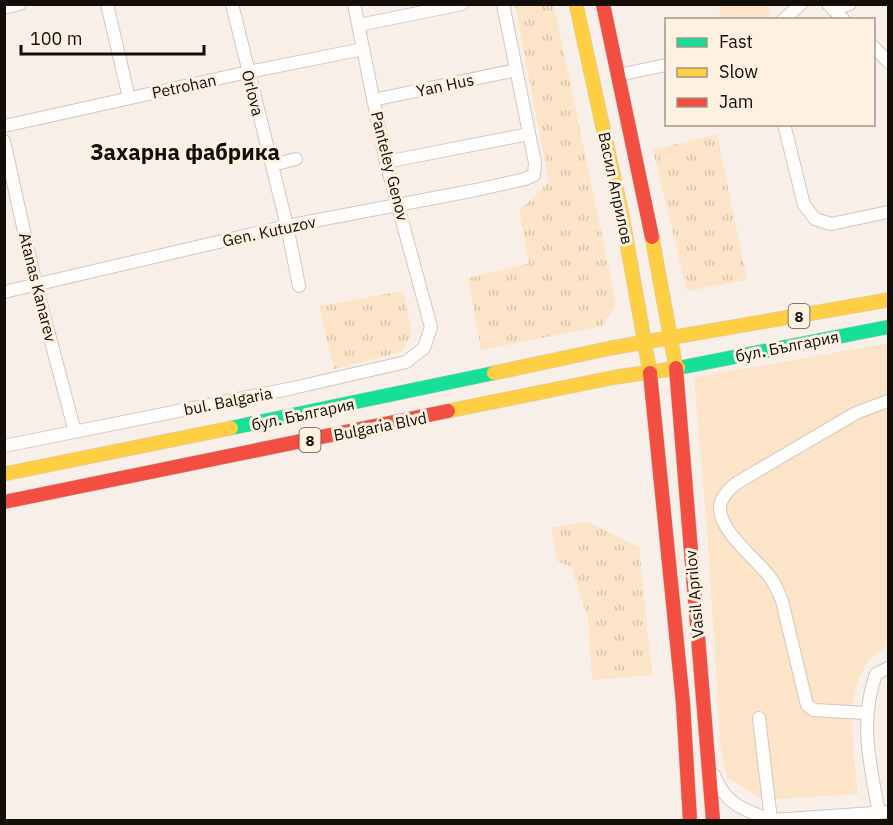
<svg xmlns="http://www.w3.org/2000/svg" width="893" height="825" viewBox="0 0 893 825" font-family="'IBM Plex Sans',sans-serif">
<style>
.grass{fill:#fce4c8}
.park{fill:url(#park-tufts)}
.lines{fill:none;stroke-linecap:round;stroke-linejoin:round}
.street-casing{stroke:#cfc8c1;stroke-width:14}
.fast-casing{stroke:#cfc8c1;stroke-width:15}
.slow-casing{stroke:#cfc8c1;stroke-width:15}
.jam-casing{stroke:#cfc8c1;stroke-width:15}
.street{stroke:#fefdfc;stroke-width:12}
.fast{stroke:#16e098;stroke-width:14}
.slow{stroke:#ffcf43;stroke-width:14}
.jam{stroke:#f24e42;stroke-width:14}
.labels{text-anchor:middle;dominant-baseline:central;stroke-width:6;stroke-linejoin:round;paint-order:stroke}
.shield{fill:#fef1e2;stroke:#5a5249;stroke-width:1.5}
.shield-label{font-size:15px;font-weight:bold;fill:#130e08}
.street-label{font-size:16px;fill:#130e08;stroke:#fef1e2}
.district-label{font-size:22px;font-weight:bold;fill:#130e08;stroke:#fef1e2}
</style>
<defs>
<pattern id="park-tufts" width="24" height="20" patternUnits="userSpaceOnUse" patternTransform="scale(1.5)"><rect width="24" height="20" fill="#fce4c8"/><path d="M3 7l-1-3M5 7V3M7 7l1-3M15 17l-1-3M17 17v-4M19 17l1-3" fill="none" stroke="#d7c2aa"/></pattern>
</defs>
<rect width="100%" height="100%" fill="#f8f0e8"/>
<g class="grass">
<polygon points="718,5 768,5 771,19 721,19"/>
<path d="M888 343V646C838 669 854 750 858 794L763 800 727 778 721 751 707 529 694 378Z"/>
</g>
<g class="park">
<polygon points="515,5 554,5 616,303 603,326 481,350 468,278 529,263 519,211 549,182"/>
<polygon points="717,134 747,280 687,291 653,150"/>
<polygon points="403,291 412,333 401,352 334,369 319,306"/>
<polygon points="588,522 639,547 652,675 592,680 588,619 571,567 557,561 551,527"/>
</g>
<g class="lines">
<defs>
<g id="street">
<polyline points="107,4 129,98"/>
<polyline points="232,4 287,226 299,286"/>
<polyline points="828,4 844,20"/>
<polyline points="4,8 20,4"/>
<polyline points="833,9 850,4"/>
<polyline points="783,20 801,4"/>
<polyline points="359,25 462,4"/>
<polyline points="874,47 888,62"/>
<polyline points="618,75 666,65"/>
<polyline points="373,100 516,70"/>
<polyline points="784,124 804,205 815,219 831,224 888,212"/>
<polyline points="4,126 248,72 363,49"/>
<polyline points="4,141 36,285 75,432"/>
<polyline points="386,162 529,134"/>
<polyline points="272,165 296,159"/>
<polyline points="4,292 287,226 476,190 525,179 534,175 535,163 503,4"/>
<polyline points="4,446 293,388 406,362 424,348 431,327 386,162 354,4"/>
<path d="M866 713 814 710 807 705 782 601C779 593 775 583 769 576 755 558 719 531 720 507 721 497 729 490 735 484L856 413 888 401"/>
<polyline points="759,718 771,820"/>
<path d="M714 775C725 804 744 810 771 820"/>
<path d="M879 813C870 765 859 721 876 674L888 668"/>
<polyline points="773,820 888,812"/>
</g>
<g id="fast">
<polyline points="678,368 888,327"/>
<polyline points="231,428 494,373"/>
</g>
<g id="slow">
<polyline points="576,4 622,215 650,373"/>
<polyline points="652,237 676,368"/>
<polyline points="494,373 611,348 888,300"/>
<polyline points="448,411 616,377 678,368"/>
<polyline points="4,474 231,428"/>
</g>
<g id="jam">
<polyline points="603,4 652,237"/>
<polyline points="676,368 713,820"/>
<polyline points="650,373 683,703 690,820"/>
<polyline points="4,502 448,411"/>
</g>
</defs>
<use href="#street" class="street-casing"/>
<use href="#fast" class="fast-casing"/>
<use href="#slow" class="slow-casing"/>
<use href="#jam" class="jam-casing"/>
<use href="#street" class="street"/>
<use href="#fast" class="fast"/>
<use href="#slow" class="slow"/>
<use href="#jam" class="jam"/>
</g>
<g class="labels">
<g class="shield">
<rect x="788.5" y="304" width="21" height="24" rx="4.5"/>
<rect x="299.5" y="428" width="21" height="24" rx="4.5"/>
</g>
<g class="shield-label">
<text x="799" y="316">8</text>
<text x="310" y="440">8</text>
</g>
<g class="street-label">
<text transform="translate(445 85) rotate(-12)">Yan Hus</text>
<text transform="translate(184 86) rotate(-12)">Petrohan</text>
<text transform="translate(253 93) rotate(76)">Orlova</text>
<text transform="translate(390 166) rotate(76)">Panteley Genov</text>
<text transform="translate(616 188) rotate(78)">Васил Априлов</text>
<text transform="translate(269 231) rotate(-12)">Gen. Kutuzov</text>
<text transform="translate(38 287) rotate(76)">Atanas Kanarev</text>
<text transform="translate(787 346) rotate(-11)">бул. България</text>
<text transform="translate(228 401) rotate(-11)">bul. Balgaria</text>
<text transform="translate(303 414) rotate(-12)">бул. България</text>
<text transform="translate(380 426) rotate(-11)">Bulgaria Blvd</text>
<text transform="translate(694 594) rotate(-95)">Vasil Aprilov</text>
</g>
<g class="district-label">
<text x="185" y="151">Захарна фабрика</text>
</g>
</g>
<rect width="893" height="825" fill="none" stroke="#130e08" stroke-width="12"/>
<rect x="665" y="18" width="210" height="108" fill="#fef1e2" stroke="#a0968b" stroke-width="1.5"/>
<rect x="677" y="38" width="30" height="9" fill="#16e098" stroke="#a0968b" stroke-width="1.5"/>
<text x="719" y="48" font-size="18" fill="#130e08">Fast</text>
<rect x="677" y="68" width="30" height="9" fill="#ffcf43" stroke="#a0968b" stroke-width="1.5"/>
<text x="719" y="78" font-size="18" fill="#130e08">Slow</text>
<rect x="677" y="98" width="30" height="9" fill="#f24e42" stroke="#a0968b" stroke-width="1.5"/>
<text x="719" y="108" font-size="18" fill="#130e08">Jam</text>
<path d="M21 45v9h183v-9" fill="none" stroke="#130e08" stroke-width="3"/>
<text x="30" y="45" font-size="18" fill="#130e08" stroke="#fef1e2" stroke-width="4.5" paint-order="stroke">100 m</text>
</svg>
